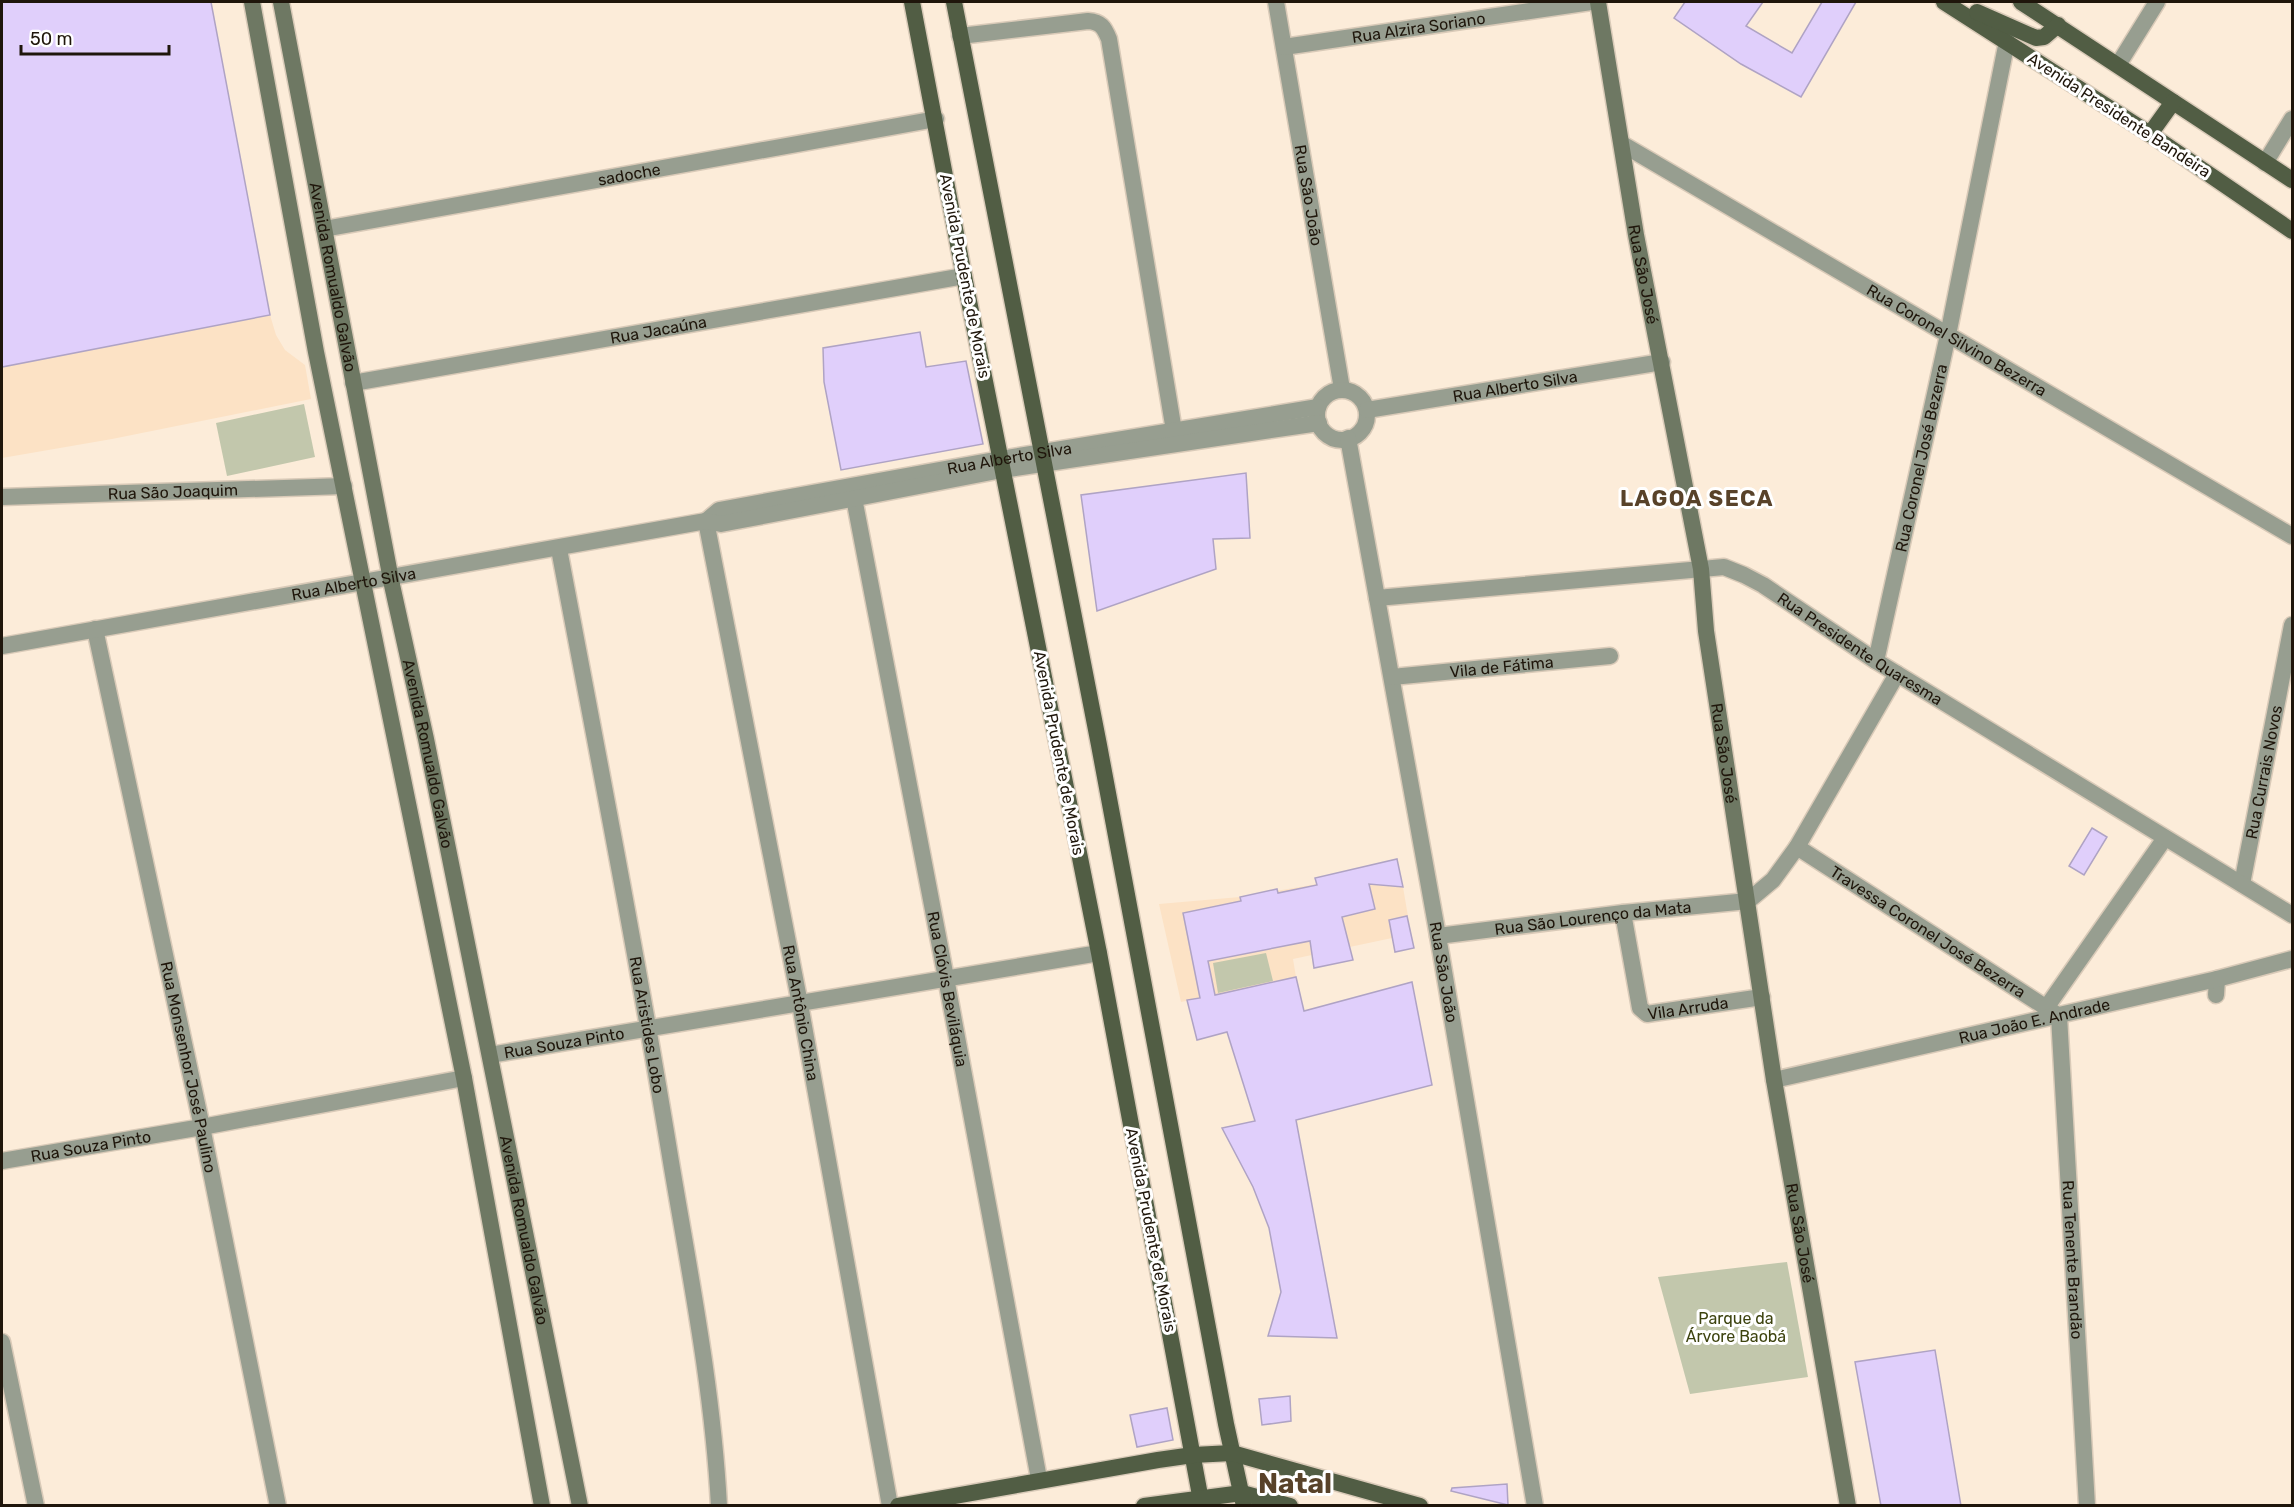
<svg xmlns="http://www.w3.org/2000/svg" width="2294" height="1507" viewBox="0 0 2294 1507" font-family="Rubik,sans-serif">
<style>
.built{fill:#fce2c5}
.green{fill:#c2c7ac}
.building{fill:#e0cffb;stroke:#afa3c4;stroke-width:1.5}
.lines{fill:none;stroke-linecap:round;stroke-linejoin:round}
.minor-casing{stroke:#d9cab8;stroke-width:19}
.tertiary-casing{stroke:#d9cab8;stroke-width:19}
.secondary-casing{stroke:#d9cab8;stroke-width:19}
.primary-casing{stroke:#d9cab8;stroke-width:19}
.minor{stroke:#979e90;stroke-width:16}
.tertiary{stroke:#979e90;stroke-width:16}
.secondary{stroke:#6e7863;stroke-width:16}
.primary{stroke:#515d44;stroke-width:16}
.labels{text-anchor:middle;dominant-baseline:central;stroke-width:6;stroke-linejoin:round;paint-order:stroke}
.street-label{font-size:16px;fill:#1f160b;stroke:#fff}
.park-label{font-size:16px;fill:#3d430f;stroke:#fff}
.district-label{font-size:22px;font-weight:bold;letter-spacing:1.5px;fill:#584229;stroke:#fff}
.town-label{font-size:28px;font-weight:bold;fill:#584229;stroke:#fff}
</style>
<rect width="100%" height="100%" fill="#fcecd9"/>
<g class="built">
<polygon points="2,2 211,2 270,315 276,335 285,350 305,365 311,399 112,439 2,458"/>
<polygon points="1335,881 1403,887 1411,934 1293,959 1296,977 1181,1002 1159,904 1240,897"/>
</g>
<g class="green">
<polygon points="304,404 315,457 227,476 216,423"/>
<polygon points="1266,953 1273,981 1218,993 1213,963"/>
<polygon points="1787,1262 1808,1377 1690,1394 1658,1277"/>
</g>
<g class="building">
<polygon points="2,2 211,2 270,315 2,367"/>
<polygon points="1685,2 1763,2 1746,26 1792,53 1822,2 1856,2 1801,97 1741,64 1674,18"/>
<polygon points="920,332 926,367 966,361 983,444 841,470 824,382 823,348"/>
<polygon points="1246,473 1250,538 1213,539 1216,569 1097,611 1081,495"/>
<polygon points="2092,828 2107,837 2084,875 2069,866"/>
<polygon points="1397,859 1403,887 1369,884 1375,909 1342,917 1353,960 1314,968 1310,941 1208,961 1215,995 1296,977 1304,1011 1412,982 1432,1085 1296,1120 1337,1338 1268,1336 1281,1292 1269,1228 1253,1187 1222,1128 1255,1121 1227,1032 1197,1040 1187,1000 1200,998 1183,913 1241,901 1240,897 1277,889 1278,893 1317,885 1315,878"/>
<polygon points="1407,916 1414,948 1395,952 1389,920"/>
<polygon points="1935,1350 1961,1506 1881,1506 1855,1362"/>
<polygon points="1290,1396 1291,1421 1262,1425 1259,1399"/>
<polygon points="1167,1408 1173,1440 1137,1447 1130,1415"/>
<polygon points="1507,1484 1508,1505 1451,1491 1452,1488"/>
</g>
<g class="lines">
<defs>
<g id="minor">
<path id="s1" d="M1276 2 1342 389"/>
<path d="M960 36 1088 21C1101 22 1104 27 1109 39L1176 443"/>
<path id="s2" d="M1284 47 1591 2"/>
<polyline points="2118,65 2157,2"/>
<path id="s3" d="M1622 144 2292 536"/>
<polyline points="2265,163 2292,119"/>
<path id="s4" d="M324 229 936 119"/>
<path id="s5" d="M353 383 964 276"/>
<path id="s6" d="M2 497 344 486"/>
<path id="s7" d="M854 498 946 978 1039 1479"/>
<path id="s8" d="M706 521 800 1004 890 1506"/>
<path id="s9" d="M559 549C598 755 638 961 672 1168 691 1280 713 1392 719 1506"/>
<path id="s10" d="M1377 598 1438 936 1535 1506"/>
<path id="s11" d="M95 629 202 1127 278 1506"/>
<path id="s12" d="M1876 661 1948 335 2007 41"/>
<path id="s13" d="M1392 677 1610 656"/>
<path id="s14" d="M1797 847 2059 1016 2087 1506"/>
<path id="s15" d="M2242 884 2292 625"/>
<path id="s16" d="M1623 913 1640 1008 1647 1014 1762 997"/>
<path id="s17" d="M1438 936 1623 913 1748 901 1773 880 1797 847 1897 674"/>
<polyline points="2216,995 2217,979"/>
<polyline points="2046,1008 2165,838"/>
<path id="s18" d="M490 1055 1099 953"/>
<path id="s19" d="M1774 1080 2217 979 2292 959"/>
<path id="s20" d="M2 1161 202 1127 464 1078"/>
<polyline points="2,1342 36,1506"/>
</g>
<g id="tertiary">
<circle cx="1342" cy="415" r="25"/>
<path id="s21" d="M1367 410 1662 362"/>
<path id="s22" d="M1348 438 1377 598 1724 567 1744 575 1763 585 1876 661 2292 915"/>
<path id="s23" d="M706 521 719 510 1000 459 1318 407"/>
<path id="s24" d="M2 646 706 521 721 524 1002 470 1319 423"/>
</g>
<g id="secondary">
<polyline points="252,2 316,352 464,1078 542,1506"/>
<path id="s25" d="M281 2 392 585 426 739 580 1506"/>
<path id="s26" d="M1598 2 1636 235 1701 569 1706 631 1774 1080 1848 1506"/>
</g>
<g id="primary">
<polyline points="912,2 964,276 1099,953 1202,1506"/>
<polyline points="954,2 1099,745 1226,1424 1244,1506"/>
<polyline points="1944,2 2150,134 2292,231"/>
<polyline points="2021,2 2292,180"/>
<polyline points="1977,12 2036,38 2044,37 2058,25"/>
<polyline points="2150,134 2173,102"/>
<polyline points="898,1506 1158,1460 1193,1455 1232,1453 1420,1506"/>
<polyline points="1144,1506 1242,1493 1290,1506"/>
</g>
</defs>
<use href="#minor" class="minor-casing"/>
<use href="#tertiary" class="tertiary-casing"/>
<use href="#secondary" class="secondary-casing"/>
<use href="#primary" class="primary-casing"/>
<use href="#minor" class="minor"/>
<use href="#tertiary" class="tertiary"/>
<use href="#secondary" class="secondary"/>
<use href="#primary" class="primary"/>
</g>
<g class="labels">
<g class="street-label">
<text stroke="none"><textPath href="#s2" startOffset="136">Rua Alzira Soriano</textPath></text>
<text transform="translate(2119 115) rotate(33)">Avenida Presidente Bandeira</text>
<text stroke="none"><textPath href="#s4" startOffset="310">sadoche</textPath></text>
<text stroke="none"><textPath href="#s1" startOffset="196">Rua São João</textPath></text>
<text stroke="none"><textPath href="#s26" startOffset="276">Rua São José</textPath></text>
<text transform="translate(965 276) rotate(79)">Avenida Prudente de Morais</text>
<text stroke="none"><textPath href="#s25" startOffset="280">Avenida Romualdo Galvão</textPath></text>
<text stroke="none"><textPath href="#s5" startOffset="310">Rua Jacaúna</textPath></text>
<text stroke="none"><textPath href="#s3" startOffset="388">Rua Coronel Silvino Bezerra</textPath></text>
<text stroke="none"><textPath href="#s21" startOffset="150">Rua Alberto Silva</textPath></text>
<text stroke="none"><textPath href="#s12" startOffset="208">Rua Coronel José Bezerra</textPath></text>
<text stroke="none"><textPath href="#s23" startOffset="312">Rua Alberto Silva</textPath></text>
<text stroke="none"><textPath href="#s6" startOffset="171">Rua São Joaquim</textPath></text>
<text stroke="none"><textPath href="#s24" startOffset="357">Rua Alberto Silva</textPath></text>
<text stroke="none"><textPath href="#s22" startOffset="670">Rua Presidente Quaresma</textPath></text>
<text stroke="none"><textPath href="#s13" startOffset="110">Vila de Fátima</textPath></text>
<text transform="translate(1059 753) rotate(79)">Avenida Prudente de Morais</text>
<text stroke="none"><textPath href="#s26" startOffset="762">Rua São José</textPath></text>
<text stroke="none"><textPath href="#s25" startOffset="766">Avenida Romualdo Galvão</textPath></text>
<text stroke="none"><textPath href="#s15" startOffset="114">Rua Currais Novos</textPath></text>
<text stroke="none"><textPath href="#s17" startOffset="156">Rua São Lourenço da Mata</textPath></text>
<text stroke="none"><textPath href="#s14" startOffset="156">Travessa Coronel José Bezerra</textPath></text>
<text stroke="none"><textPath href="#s10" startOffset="380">Rua São João</textPath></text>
<text stroke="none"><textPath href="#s7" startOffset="500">Rua Clóvis Beviláquia</textPath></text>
<text stroke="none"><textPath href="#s16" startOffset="147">Vila Arruda</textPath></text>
<text stroke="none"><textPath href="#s8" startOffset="501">Rua Antônio China</textPath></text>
<text stroke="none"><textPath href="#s19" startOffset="267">Rua João E. Andrade</textPath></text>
<text stroke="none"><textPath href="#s9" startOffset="484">Rua Aristides Lobo</textPath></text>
<text stroke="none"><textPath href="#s18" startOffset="75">Rua Souza Pinto</textPath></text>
<text stroke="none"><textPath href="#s11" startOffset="448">Rua Monsenhor José Paulino</textPath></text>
<text stroke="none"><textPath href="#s20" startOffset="90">Rua Souza Pinto</textPath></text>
<text stroke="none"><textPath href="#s25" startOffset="1252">Avenida Romualdo Galvão</textPath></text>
<text transform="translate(1151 1230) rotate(79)">Avenida Prudente de Morais</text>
<text stroke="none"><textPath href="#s26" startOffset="1248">Rua São José</textPath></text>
<text stroke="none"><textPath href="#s14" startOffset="556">Rua Tenente Brandão</textPath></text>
</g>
<g class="park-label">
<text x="1736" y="1318">Parque da<tspan x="1736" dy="18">Árvore Baobá</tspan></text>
</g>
<g class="district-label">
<text x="1697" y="498">LAGOA SECA</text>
</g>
<g class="town-label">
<text x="1295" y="1483">Natal</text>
</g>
</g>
<rect width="2294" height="1507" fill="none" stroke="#1f160b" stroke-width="6"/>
<path d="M21 45v9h148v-9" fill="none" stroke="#1f160b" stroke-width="3"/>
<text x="30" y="45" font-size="18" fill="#1f160b" stroke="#ffffff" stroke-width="4.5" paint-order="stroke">50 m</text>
</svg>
